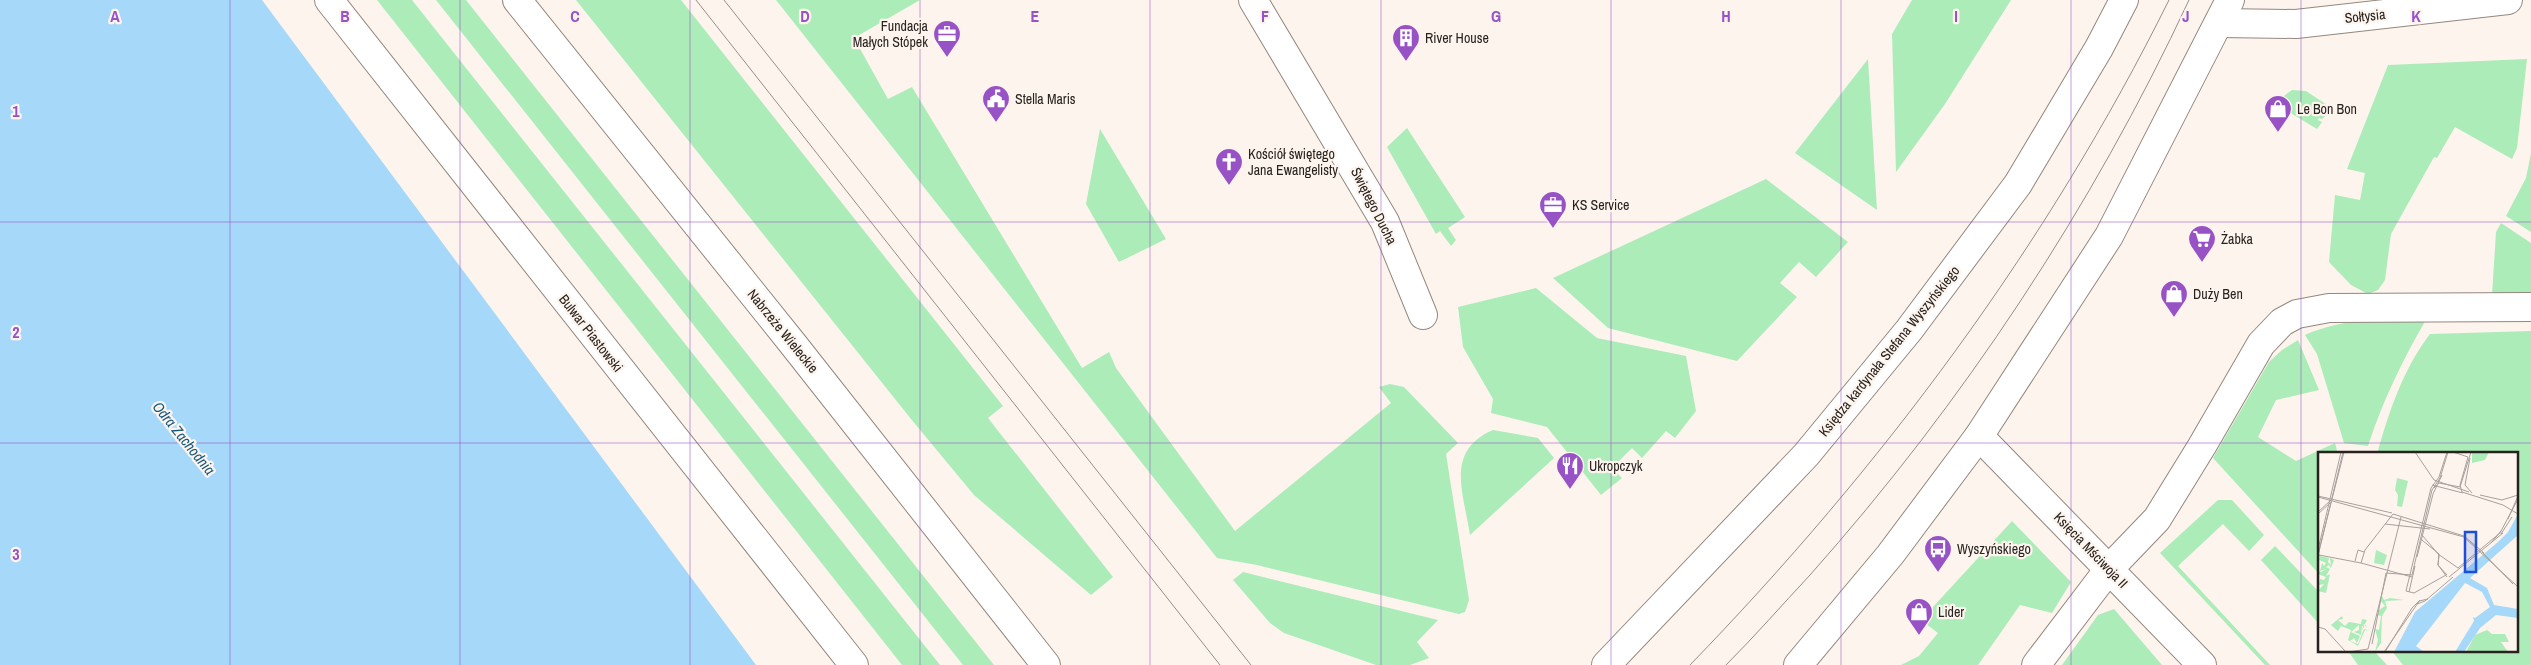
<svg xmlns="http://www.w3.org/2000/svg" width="2531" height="665" viewBox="0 0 2531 665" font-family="'Archivo Narrow',sans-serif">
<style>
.green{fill:#acecb8}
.water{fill:#a6d8f9}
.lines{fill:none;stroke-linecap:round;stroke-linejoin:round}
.minor-casing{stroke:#94877e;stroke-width:30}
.tertiary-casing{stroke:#94877e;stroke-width:30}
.primary-casing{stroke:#94877e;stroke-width:30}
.minor{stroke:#fff;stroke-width:28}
.tertiary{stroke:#fff;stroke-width:28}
.primary{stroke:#fff;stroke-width:28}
.tram{stroke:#958e89;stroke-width:1}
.grid{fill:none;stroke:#9752c6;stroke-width:1;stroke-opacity:0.55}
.labels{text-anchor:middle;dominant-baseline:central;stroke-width:4.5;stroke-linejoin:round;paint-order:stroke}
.street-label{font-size:14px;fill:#27221e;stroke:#fdf4ee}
.poi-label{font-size:14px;fill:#27221e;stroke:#fdf4ee;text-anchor:start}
.water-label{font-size:15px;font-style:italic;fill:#14587c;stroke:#fdf4ee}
.inset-road{fill:none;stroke:#a7a09b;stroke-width:1}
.view{fill:#1d4ed8;fill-opacity:0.15;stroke:#1d4ed8;stroke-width:2.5}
.inset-edge{fill:none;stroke:#27221e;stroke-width:2.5}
.grid-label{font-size:16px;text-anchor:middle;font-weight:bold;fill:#9752c6;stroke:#fdf4ee;stroke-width:4.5;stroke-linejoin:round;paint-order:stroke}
</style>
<rect width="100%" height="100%" fill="#fdf4ee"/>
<g class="green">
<polygon points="377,0 412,0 940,665 902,665"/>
<polygon points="436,0 466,0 994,665 963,665"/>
<polygon points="576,0 681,0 1003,406 988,418 1113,577 1091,595 974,495 911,419"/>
<polygon points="776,0 920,0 854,38 888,99 912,87 1082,368 1109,352 1116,368 1235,531 1391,403 1379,387 1390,384 1404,387 1458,443 1446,454 1469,600 1465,612 1459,614 1257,565 1217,558"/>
<polygon points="1912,0 2011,0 1945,104 1896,172 1892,34"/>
<polygon points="1868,59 1877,210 1795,153"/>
<polygon points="2527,59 2517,148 2512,159 2455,127 2437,158 2434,157 2391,234 2385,280 2378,290 2368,294 2351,285 2329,262 2335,195 2360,200 2365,173 2347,169 2388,65"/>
<polygon points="2292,90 2306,91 2333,109 2322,119 2319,118 2318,120 2322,122 2317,129 2274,103"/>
<polygon points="1407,128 1465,217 1448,228 1456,240 1451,246 1440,231 1436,234 1387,147"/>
<polygon points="1100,129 1166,239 1119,262 1086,204"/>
<polygon points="2531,153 2531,232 2506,216 2526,178"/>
<polygon points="1766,179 1848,242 1816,277 1799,262 1780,283 1797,297 1737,361 1608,328 1553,278"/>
<polygon points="2501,223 2531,243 2531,297 2492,295 2496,232"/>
<polygon points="1536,288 1597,338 1686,356 1696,411 1675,438 1666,431 1642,458 1632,448 1612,468 1622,478 1601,495 1547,427 1491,413 1493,399 1463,347 1458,307"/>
<path d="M2427 318C2403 359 2383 400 2368 446L2344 443 2317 354 2305 335C2345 317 2384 320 2427 318Z"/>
<path d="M2531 331V665H2403L2392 651H2517V454H2377C2389 412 2403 369 2430 334Z"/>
<polygon points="2298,340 2319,390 2276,400 2258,437 2296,461 2335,443 2338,454 2320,454 2320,575 2213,458 2269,362 2282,350"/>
<path d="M1493 430 1538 438 1554 458 1470 535C1464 494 1444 451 1493 430Z"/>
<polygon points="2218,500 2232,500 2264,535 2249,551 2223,524 2178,566 2270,665 2265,665 2160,553"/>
<polygon points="2012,521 2071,582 2052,613 2020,605 1978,665 1901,665 1919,656 1938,633 1921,620"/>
<polygon points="2275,546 2320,593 2320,625 2261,560"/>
<polygon points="1243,572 1438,620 1417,642 1429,658 1410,665 1376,665 1284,633 1270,623 1233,580"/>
<polygon points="2114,609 2162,665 2062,665 2098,615"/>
<polygon points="2348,651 2374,651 2387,665 2358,665"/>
</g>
<polygon class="water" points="0,0 262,0 756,665 0,665"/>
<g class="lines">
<defs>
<g id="minor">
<polyline points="329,0 854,665"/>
<polyline points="1253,0 1385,222 1423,315"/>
<polyline points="2220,23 2296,24 2508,0"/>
<polyline points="1979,436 2202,665"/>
<polyline points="2036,665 2109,569 2157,519 2202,446 2261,344 2282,322 2297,314 2329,308 2531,307"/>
</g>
<polyline id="tertiary" points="517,0 793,344 1046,665"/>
<g id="primary">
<polyline points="1606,665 1806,455 1909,330 2018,184 2099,48 2124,0"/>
<polyline points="1798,665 1890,555 1979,436 2109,236 2230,0"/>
</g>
</defs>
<use href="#minor" class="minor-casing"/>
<use href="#tertiary" class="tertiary-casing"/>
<use href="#primary" class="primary-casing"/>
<use href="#minor" class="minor"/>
<use href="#tertiary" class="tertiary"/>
<use href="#primary" class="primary"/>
<g class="tram">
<polyline points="696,0 1220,665"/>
<polyline points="724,0 1251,665"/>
<path d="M1690 665C1881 468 2047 246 2169 0"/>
<path d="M1726 665C1755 636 1782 605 1810 575 1963 403 2092 208 2189 0"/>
</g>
</g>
<path class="grid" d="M230 0V665M460 0V665M690 0V665M920 0V665M1150 0V665M1381 0V665M1611 0V665M1841 0V665M2071 0V665M2301 0V665M0 222H2531M0 443H2531"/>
<defs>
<symbol id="office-pin" viewBox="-11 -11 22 30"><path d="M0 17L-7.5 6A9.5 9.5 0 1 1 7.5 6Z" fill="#9752c6" stroke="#fdf4ee"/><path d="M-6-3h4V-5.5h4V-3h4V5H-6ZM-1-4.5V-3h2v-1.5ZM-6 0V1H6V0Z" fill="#fff"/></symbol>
<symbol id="building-pin" viewBox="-11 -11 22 30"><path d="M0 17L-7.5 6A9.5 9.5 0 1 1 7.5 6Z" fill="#9752c6" stroke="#fdf4ee"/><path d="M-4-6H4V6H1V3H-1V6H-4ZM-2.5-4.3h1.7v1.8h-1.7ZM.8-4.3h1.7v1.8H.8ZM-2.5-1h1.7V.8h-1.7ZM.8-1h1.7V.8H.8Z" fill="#fff"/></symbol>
<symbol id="civic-pin" viewBox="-11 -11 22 30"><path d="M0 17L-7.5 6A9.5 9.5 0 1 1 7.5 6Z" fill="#9752c6" stroke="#fdf4ee"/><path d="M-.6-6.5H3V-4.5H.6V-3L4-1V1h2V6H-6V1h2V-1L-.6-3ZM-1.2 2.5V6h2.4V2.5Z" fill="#fff"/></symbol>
<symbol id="shop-pin" viewBox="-11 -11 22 30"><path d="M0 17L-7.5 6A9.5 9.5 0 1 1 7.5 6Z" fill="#9752c6" stroke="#fdf4ee"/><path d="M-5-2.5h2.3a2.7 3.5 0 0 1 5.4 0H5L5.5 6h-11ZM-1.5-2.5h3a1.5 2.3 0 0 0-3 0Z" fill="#fff"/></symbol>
<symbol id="church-pin" viewBox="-11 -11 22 30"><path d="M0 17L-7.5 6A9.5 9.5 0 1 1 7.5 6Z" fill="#9752c6" stroke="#fdf4ee"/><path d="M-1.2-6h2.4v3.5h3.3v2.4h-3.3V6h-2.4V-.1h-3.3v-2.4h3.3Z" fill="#fff"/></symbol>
<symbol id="supermarket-pin" viewBox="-11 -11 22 30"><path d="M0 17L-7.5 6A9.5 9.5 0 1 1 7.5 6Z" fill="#9752c6" stroke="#fdf4ee"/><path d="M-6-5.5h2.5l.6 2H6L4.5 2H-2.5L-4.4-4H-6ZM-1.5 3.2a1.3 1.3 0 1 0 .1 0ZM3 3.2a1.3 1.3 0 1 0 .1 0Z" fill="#fff"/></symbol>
<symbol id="restaurant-pin" viewBox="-11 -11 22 30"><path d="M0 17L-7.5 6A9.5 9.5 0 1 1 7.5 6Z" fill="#9752c6" stroke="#fdf4ee"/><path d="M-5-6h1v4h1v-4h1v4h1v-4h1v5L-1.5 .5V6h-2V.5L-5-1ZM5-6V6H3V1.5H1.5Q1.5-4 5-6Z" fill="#fff"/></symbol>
<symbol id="bus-pin" viewBox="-11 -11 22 30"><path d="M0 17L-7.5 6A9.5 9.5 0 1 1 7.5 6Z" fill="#9752c6" stroke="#fdf4ee"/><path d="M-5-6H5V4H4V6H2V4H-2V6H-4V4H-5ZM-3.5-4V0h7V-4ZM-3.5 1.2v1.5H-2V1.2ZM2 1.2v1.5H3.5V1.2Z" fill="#fff"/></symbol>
</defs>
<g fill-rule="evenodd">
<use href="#office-pin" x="931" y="18" width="32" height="43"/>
<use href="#building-pin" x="1390" y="22" width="32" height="43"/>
<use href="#civic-pin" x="980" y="83" width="32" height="43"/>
<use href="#shop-pin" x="2262" y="93" width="32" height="43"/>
<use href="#church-pin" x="1213" y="146" width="32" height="43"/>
<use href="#office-pin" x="1537" y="189" width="32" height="43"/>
<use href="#supermarket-pin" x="2186" y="223" width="32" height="43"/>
<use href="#shop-pin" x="2158" y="278" width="32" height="43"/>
<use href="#restaurant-pin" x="1554" y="450" width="32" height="43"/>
<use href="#bus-pin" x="1922" y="533" width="32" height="43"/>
<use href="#shop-pin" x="1903" y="596" width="32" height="43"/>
</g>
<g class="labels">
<g class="street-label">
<text transform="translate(2365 16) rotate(-6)">Sołtysia</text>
<text transform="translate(1374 206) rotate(63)">Świętego Ducha</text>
<text transform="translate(783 331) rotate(51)">Nabrzeże Wieleckie</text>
<text transform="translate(591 333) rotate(52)">Bulwar Piastowski</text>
<text transform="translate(1889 351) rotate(-51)">Księdza kardynała Stefana Wyszyńskiego</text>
<text transform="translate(2091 550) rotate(46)">Księcia Mściwoja II</text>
</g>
<g class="poi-label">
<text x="928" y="26" text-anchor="end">Fundacja<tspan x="928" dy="16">Małych Stópek</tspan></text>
<text x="1425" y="38">River House</text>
<text x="1015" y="99">Stella Maris</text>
<text x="2297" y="109">Le Bon Bon</text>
<text x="1248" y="154">Kościół świętego<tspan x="1248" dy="16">Jana Ewangelisty</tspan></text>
<text x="1572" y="205">KS Service</text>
<text x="2221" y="239">Żabka</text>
<text x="2193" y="294">Duży Ben</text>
<text x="1589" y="466">Ukropczyk</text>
<text x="1957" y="549">Wyszyńskiego</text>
<text x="1938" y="612">Lider</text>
</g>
<g class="water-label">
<text transform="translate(184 438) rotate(51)">Odra Zachodnia</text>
</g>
</g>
<g transform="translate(2318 452)">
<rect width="200" height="200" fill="#fdf4ee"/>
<path d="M154 0H171L167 8 154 11ZM79 26 90 29 84 55 79 54 80 43 77 38ZM58 98 69 103 66 113 56 111ZM2 104 11 106 10 110 13 113 12 106 16 108 13 116 11 113 8 115 12 117 8 124 12 122 8 141 0 139 6 132 1 133 2 127 6 128 8 125 0 122V119L3 120 8 117 2 119 4 111 6 114 8 111 1 108ZM64 144 66 148 72 146 86 148 67 149 69 156 64 164 63 191 57 200 60 188 57 177 61 178 63 164 59 163 61 158 67 154 63 149ZM24 164 25 167 20 168 27 174 31 170 43 172 44 167 49 168 47 172H44L48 173 49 176 46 172V175L44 178 45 174H44L43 183 36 180 41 178V173L33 180 42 184 39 191 36 186 32 189 40 192 46 177 52 179 47 178 40 194 30 188 33 178 23 174 20 179 13 173ZM169 178 174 182H187L191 190H183L190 200H172L180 186 172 200H148L157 183Z" fill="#acecb8"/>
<path d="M200 62V83L152 126 169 136 176 153 200 157V166L178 163 162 176 146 200H137L156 169 155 165 157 166 172 155 164 140 147 131 98 194 106 200H76L97 160 180 90 190 80Z" fill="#a6d8f9"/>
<path class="inset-road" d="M97 0 116 28 151 40M135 0 150 5 142 33 144 40 185 53 200 62M152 6 147 33 154 41M114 33 145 41M116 36 121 31 142 35 153 0M162 43 184 48 200 43M0 44 74 61M0 45 146 85 200 135M0 60 13 48M0 62 12 51M190 67 200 44M67 72 112 77M183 82 194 65M104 83 121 103 120 113 129 125M104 88 121 102 120 113 129 123M173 91 183 79M0 98 23 0M164 100 195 132M0 102 26 0M120 102 140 116 182 81 200 47M0 104 25 0M99 105 115 42 124 23M0 107 1 103 43 111M37 109 40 98 46 100M43 111 94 125M43 111 47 98 75 62 146 84 166 101M128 123 96 141 88 139 113 36 121 25 129 0M131 125 185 81M91 140 97 114M99 152 107 149 135 125M0 175 7 177 28 200M54 192 68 121 94 123 114 38 122 26 130 0M50 197 83 65M30 200 50 197M66 200 102 148M67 200 94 156 101 149 110 147"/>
<path class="view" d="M147 80H158V120H147Z"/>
<rect width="200" height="200" class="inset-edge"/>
</g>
<g class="grid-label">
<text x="115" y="22">A</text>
<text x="345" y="22">B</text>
<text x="575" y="22">C</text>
<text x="805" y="22">D</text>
<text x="1035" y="22">E</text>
<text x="1265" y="22">F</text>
<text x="1496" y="22">G</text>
<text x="1726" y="22">H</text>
<text x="1956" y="22">I</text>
<text x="2186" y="22">J</text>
<text x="2416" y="22">K</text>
<text x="16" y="117">1</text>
<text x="16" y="338">2</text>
<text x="16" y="560">3</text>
</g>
</svg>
